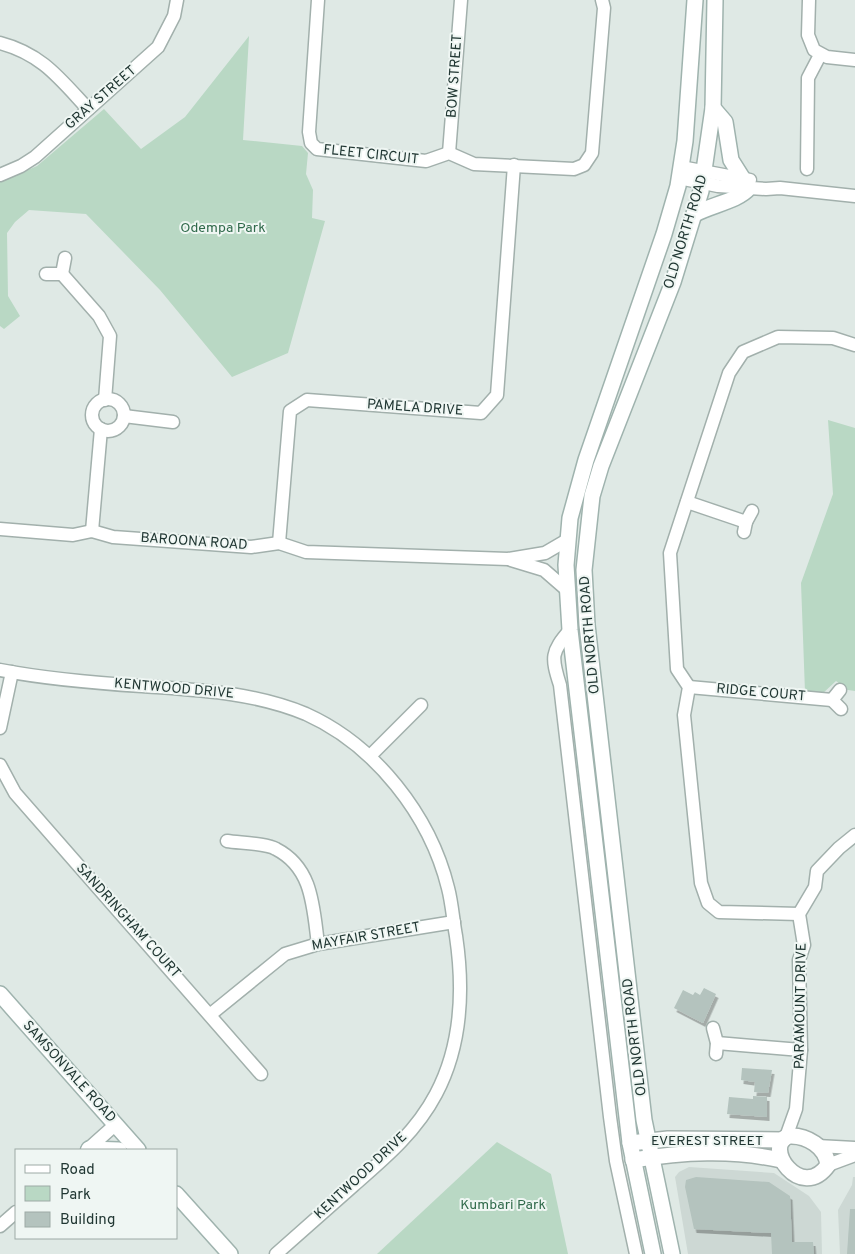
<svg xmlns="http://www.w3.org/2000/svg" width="855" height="1254" viewBox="0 0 855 1254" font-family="Overpass,sans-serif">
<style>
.built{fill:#cdd8d4}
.green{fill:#b9d8c4}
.building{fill:#b4c3be;filter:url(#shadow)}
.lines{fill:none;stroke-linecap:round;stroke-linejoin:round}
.minor-casing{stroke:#a2b0ac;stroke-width:15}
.tertiary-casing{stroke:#a2b0ac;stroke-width:18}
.secondary-casing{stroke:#9fb3ae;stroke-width:18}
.minor{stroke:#fff;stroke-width:12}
.tertiary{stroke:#fff;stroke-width:15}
.secondary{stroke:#fff;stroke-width:15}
.labels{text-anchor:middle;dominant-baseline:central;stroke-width:4;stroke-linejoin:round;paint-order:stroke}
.street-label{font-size:14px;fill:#213733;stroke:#eff6f3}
.park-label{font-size:14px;fill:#306a4b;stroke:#eff6f3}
</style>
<defs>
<filter id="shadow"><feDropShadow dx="2.5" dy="4" stdDeviation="0" flood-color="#0004"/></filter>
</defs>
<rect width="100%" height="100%" fill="#dfe9e5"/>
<g class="built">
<polygon points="689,1167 774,1173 809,1196 821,1212 822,1254 688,1254 675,1177 679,1172"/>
<polygon points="853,1177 855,1177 855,1254 840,1254 838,1210 852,1185"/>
</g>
<g class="green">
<polygon points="249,36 243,140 302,146 308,153 306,174 313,190 312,218 325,221 288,353 232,377 160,290 86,214 29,210 15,222 7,233 8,296 20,316 4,329 0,326 0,182 37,166 104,109 141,149 185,117"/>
<polygon points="828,420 855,428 855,691 848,690 836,681 822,694 805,692 801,583 833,494"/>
<polygon points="497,1142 551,1174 568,1254 377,1254"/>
</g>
<g class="building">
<polygon points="704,988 716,994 703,1023 674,1008 683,990 693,995 695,992 700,995"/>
<polygon points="742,1068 772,1070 768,1093 754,1092 755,1082 741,1080"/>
<polygon points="753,1096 767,1097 767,1117 727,1114 729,1097 753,1099"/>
<polygon points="696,1177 769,1182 790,1196 792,1242 813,1242 814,1254 772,1254 771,1233 694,1229 685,1187 686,1180"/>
<polygon points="850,1209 855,1209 855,1254 847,1254"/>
</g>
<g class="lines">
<defs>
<g id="minor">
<polyline points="318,0 309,132 311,143 317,149 426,161 449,153 474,164 574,169 584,165 592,153 604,8 602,0"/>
<polyline points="809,0 808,35 814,50 827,57 855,60"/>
<path d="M0 43C42 54 60 79 88 109"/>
<polyline points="449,153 461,0"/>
<polyline points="681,167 750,180"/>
<polyline points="807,169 808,78 820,55"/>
<polyline points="0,175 21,166 35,157 158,47 174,16 177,0"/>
<polyline points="679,178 718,186 766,189 780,188 855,196"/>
<polyline points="46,274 62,274 65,258"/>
<polyline points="62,274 99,316 110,336 105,400"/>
<circle cx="108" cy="415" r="16"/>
<polyline points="124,416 173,422"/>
<polyline points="687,502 746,522"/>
<polyline points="0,529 73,535 92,531 113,537 251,547 279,543 306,552 508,559 545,553 569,539"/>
<polyline points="92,531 101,429"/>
<polyline points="744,532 746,522 752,511"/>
<polyline points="279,543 290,411 307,400 481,413 497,395 514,165"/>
<polyline points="511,560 544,570 567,590"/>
<path d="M570 630C551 652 551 657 560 685L610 1117 616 1161 636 1254"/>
<path d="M0 670C47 679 94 683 142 686 198 690 253 692 306 714 375 745 430 815 448 888 452 903 453 920 456 936 464 990 462 1045 436 1094 416 1132 385 1158 354 1185 328 1208 302 1231 276 1254"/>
<polyline points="689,687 832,700"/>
<polyline points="840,690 832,700 841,709"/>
<polyline points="0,728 12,672"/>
<polyline points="370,756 421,705"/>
<polyline points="0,765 15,793 261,1074"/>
<path d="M227 841C239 843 266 843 276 849 313 868 313 907 318 944"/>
<polyline points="799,914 719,912 708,903 701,883 684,715 689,687 677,669 670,553 729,373 743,352 778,337 833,338 855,345"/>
<polyline points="211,1014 285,954 318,944 454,922"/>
<polyline points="713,1028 717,1043 716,1054"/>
<polyline points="717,1043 801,1050"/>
<polyline points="786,1137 796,1109 801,1050 799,960 804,945 799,914 815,887 817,871 839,848 855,835"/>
<polyline points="817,1146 855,1148"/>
<polyline points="87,1150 115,1125"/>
<polyline points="828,1165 855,1155"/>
<polyline points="0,1226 16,1212"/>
</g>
<g id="tertiary">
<path d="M789 1136C807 1135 826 1147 828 1165 801 1203 761 1145 789 1136Z"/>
<polyline points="630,1143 668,1139 783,1140"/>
<path d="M633 1160C683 1152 731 1149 781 1160"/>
</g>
<g id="secondary">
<polyline points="713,108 725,122 731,160 743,179"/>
<path d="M695 214C711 205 738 201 749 188"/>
<polyline points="0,994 138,1150"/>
<polyline points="89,1149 119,1150"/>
<polyline points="176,1194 230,1254"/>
<polyline points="653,1254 630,1143 570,630 566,565 570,518 586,460 664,234 678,186 685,141 695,0"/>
<polyline points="672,1254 644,1120 587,625 584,570 592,496 601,466 673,282 701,191 713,108 715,0"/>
</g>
</defs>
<use href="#minor" class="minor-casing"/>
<use href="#tertiary" class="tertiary-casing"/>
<use href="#secondary" class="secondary-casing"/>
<use href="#minor" class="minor"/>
<use href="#tertiary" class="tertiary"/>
<use href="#secondary" class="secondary"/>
</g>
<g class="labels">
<g class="street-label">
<text transform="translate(455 76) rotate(-86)">BOW STREET</text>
<text transform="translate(101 98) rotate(-41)">GRAY STREET</text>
<text transform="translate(371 155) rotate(6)">FLEET CIRCUIT</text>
<text transform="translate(686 232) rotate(-73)">OLD NORTH ROAD</text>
<text transform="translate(415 408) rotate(4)">PAMELA DRIVE</text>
<text transform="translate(194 542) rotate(4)">BAROONA ROAD</text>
<text transform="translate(590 635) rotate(-95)">OLD NORTH ROAD</text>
<text transform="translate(174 689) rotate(5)">KENTWOOD DRIVE</text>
<text transform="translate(761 693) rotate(5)">RIDGE COURT</text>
<text transform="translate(128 921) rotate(48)">SANDRINGHAM COURT</text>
<text transform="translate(366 937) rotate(-10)">MAYFAIR STREET</text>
<text transform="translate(801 1006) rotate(-89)">PARAMOUNT DRIVE</text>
<text transform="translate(635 1037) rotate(-97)">OLD NORTH ROAD</text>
<text transform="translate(69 1072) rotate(48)">SAMSONVALE ROAD</text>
<text x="707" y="1141">EVEREST STREET</text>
<text transform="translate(361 1176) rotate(-43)">KENTWOOD DRIVE</text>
</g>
<g class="park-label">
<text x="223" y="228">Odempa Park</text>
<text x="503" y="1205">Kumbari Park</text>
</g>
</g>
<rect x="15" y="1149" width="162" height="90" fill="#eff6f3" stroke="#9daaa6"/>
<rect x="25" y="1165" width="25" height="8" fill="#ffffff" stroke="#9daaa6"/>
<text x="60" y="1174" font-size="15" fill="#213733">Road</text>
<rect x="25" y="1186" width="25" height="15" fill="#b9d8c4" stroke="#9daaa6"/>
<text x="60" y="1199" font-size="15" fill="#213733">Park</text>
<rect x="25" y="1212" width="25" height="15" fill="#b4c3be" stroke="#9daaa6"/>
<text x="60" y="1224" font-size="15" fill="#213733">Building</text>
</svg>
